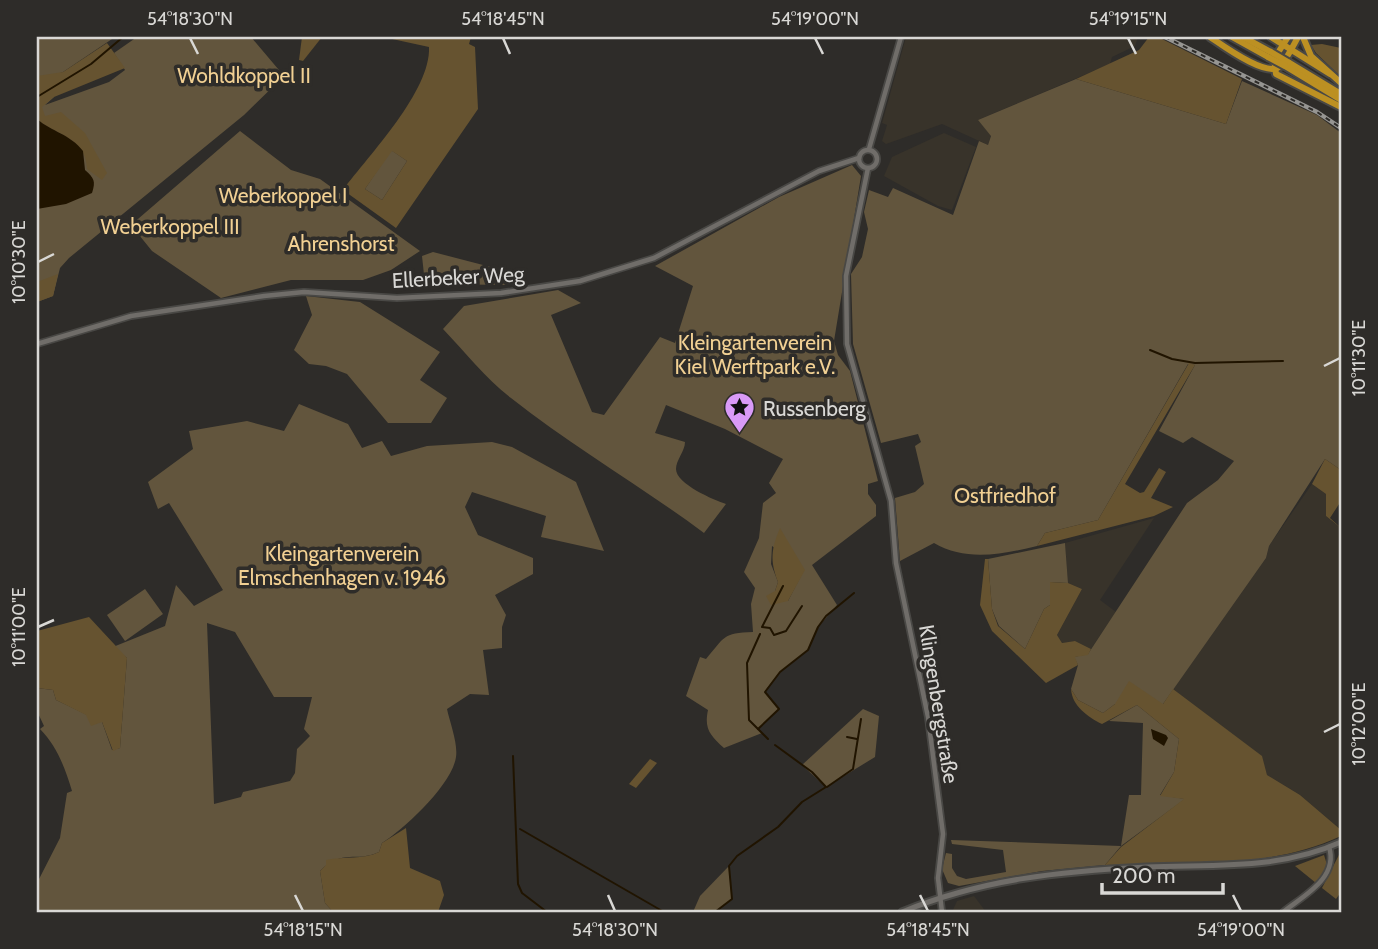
<svg xmlns="http://www.w3.org/2000/svg" width="1378" height="949" viewBox="0 0 1378 949" font-family="Cabin,sans-serif">
<style>
.built{fill:#38332a}
.green{fill:#62553d;fill-rule:evenodd}
.forest{fill:#665330;fill-rule:evenodd}
.water{fill:#201400}
.lines{fill:none;stroke-linecap:round;stroke-linejoin:round}
.stream{stroke:#201400;stroke-width:2}
.tertiary-casing{stroke:#494845;stroke-width:8}
.secondary-casing{stroke:#494845;stroke-width:9}
.trunk-casing{stroke:#494845;stroke-width:10}
.tertiary{stroke:#706d69;stroke-width:4.5}
.secondary{stroke:#706d69;stroke-width:5}
.trunk{stroke:#bc9022;stroke-width:6}
.rail-casing{stroke:#969592;stroke-width:4.5}
.rail{stroke:#2e2c29;stroke-width:2;stroke-dasharray:5;stroke-linecap:butt}
.trunk-bridge-casing{stroke:#494845;stroke-width:10;stroke-linecap:butt}
.trunk-bridge{stroke:#bc9022;stroke-width:6}
.ticks{fill:none;stroke:#d9d8d5;stroke-width:2.5}
.labels{text-anchor:middle;dominant-baseline:central;stroke-width:7;stroke-linejoin:round;paint-order:stroke}
.park-label{font-size:21px;fill:#f1d093;stroke:#2e2c29}
.street-label{font-size:21px;fill:#d9d8d5;stroke:#2e2c29}
.poi-label{font-size:21px;fill:#d9d8d5;stroke:#2e2c29;text-anchor:start}
.neatline{fill:none;stroke:#d9d8d5;stroke-width:2.5}
.ticks-label{font-size:18px;text-anchor:middle;fill:#d9d8d5}
</style>
<rect width="100%" height="100%" fill="#2e2c29"/>
<g class="built">
<polygon points="906,37 1138,37 1135,46 1112,57 1110,64 978,120 991,135 988,145 942,124 886,144 882,141 887,125 882,123"/>
<polygon points="944,133 976,147 952,210 938,206 884,176 892,157"/>
<polygon points="1312,484 1326,494 1326,516 1341,528 1341,830 1300,795 1267,775 1261,756 1173,689 1266,558 1269,546"/>
<polygon points="1154,518 1100,600 1116,612 1091,649 1075,641 1062,643 1057,635 1082,589 1068,583 1065,543"/>
<polygon points="974,896 986,912 952,912 957,901"/>
</g>
<g class="green">
<polygon points="37,37 115,37 63,72 49,77 54,97 45,105 109,82 125,70 114,53 137,37 251,37 284,76 244,115 69,258 60,268 53,296 37,302"/>
<path d="M1076 79 1226 124 1242 81 1317 115 1341 133V470L1325 459 1269 546 1266 558 1163 704H1115L1103 713 1078 700 1071 689 1078 665 1074 657 1088 654 1187 503 1218 480 1234 461 1192 437 1183 443 1159 431 1195 365 1188 364 1098 520 1045 533 1037 546C1003 554 966 562 934 543L900 561 895 498 915 492 924 484 915 446 921 442 918 434 881 443 853 344 851 274 862 257 868 229 864 212 869 190 888 197 893 188 953 215 979 141 988 145 991 136 978 120Z"/>
<polygon points="240,131 291,170 320,179 420,251 391,270 363,280 291,280 221,298 152,251 131,225"/>
<polygon points="391,150 407,161 382,200 365,189"/>
<path d="M852 165 861 176 834 341 838 355 850 371 878 481 868 484V494L876 505V516L812 565 837 605 818 627 808 650 780 672 765 691 779 709 758 729 762 733 724 748C710 735 704 729 708 710L686 696 700 657 706 659C725 637 722 633 753 632L751 604 755 588 744 572 759 538 763 503 776 493 769 483 783 459 725 429 666 405 655 433 685 442C685 451 676 460 676 469 676 484 714 500 726 504L704 533C641 486 573 447 511 398 486 379 465 352 443 329L464 306 558 290 581 303 551 315 592 412 604 415 660 337 675 343 693 286 655 266 779 197ZM772 546 804 570 788 601 775 591 778 582 771 564Z"/>
<polygon points="433,252 514,273 513,285 425,284 422,256"/>
<polygon points="306,296 360,302 440,352 420,380 447,398 431,423 388,423 347,374 326,366 309,364 294,350 312,315"/>
<path d="M299 404 348 424 362 448 382 441 391 456 427 446 492 442 512 447 576 482 604 551 541 537 546 516 472 492 465 507 478 535 533 558V574L495 595 506 615 502 627V648L483 650 489 695 470 694 447 709C450 723 458 743 456 757 452 785 404 829 382 843L379 852C356 863 343 848 320 871L325 903 333 912H37V883L60 838 67 793 72 791C65 768 57 746 40 729L44 726 37 711V688L53 690 56 700 102 722 112 750 120 748 127 658 113 647 165 626 176 585 194 606 223 590 169 503 158 509 148 482 193 449 189 431 247 421 284 431ZM207 623 235 632 274 697H312L304 729 310 736 297 749 295 773 290 781 243 792 241 797 214 804Z"/>
<polygon points="1065,543 1068,583 1050,582 1050,605 1044,609 1025,649 999,626 992,609 988,559"/>
<polygon points="145,589 163,614 125,641 107,615"/>
<polygon points="1137,705 1179,739 1174,772 1160,795 1185,799 1121,846 1105,865 1042,871 959,886 948,883 942,869 946,853 952,854 952,868 957,876 966,879 1006,872 1003,850 952,844 951,840 1121,846 1129,795 1141,795 1143,723 1109,721"/>
<polygon points="863,709 879,716 875,757 826,787 802,765"/>
<polygon points="729,866 732,899 715,912 693,912 700,896"/>
</g>
<g class="forest">
<polygon points="302,37 322,37 303,61 299,60"/>
<path d="M383 37H471L469 44 475 47 478 109 396 228 343 190C369 155 431 91 429 47ZM392 151 407 161 382 200 365 189Z"/>
<polygon points="1149,37 1158,37 1242,79 1226,124 1076,79 1139,50"/>
<path d="M107 43 125 68 54 97 42 107 45 116 61 112 85 133 107 173 102 180 87 169C86 137 57 136 37 119V76L63 72Z"/>
<polygon points="1322,44 1341,48 1341,77 1316,53 1311,45"/>
<polygon points="58,274 53,296 37,302 37,282"/>
<polygon points="1189,363 1195,365 1125,484 1140,493 1144,492 1159,468 1166,472 1151,498 1173,507 1154,516 1037,546 1045,533 1098,520"/>
<polygon points="1325,459 1341,470 1341,501 1330,518 1341,528 1326,516 1326,494 1312,484"/>
<path d="M780 528 805 570 788 601 771 605 766 596 775 591 778 582C770 561 771 549 780 528Z"/>
<polygon points="985,559 988,559 992,609 998,626 1025,649 1044,609 1050,605 1050,582 1068,583 1082,589 1057,635 1062,643 1075,641 1091,649 1088,655 1075,657 1078,665 1046,683 992,631 980,605"/>
<polygon points="89,617 127,658 120,748 113,751 102,722 91,726 86,715 56,700 53,690 37,688 37,631"/>
<path d="M1129 681 1163 704 1173 689 1262 756 1267 775 1300 795 1341 830V836C1269 870 1184 862 1105 865L1121 847 1184 799 1160 796 1174 772 1179 739 1137 705 1102 724C1088 717 1072 706 1071 689L1078 700 1103 713 1115 704Z"/>
<polygon points="650,759 657,763 636,788 629,784"/>
<path d="M406 828 410 868 440 881 444 895 438 912H333L325 903 320 871 326 865V860C344 856 363 860 379 852L382 843Z"/>
<polygon points="1341,851 1341,892 1336,899 1322,888"/>
<polygon points="1324,855 1328,868 1316,883 1295,866"/>
</g>
<g class="water">
<path d="M37 119C52 132 70 134 83 151L85 170C94 178 96 181 92 193L66 204 37 209Z"/>
<polygon points="1151,729 1166,735 1168,738 1164,746 1153,739"/>
</g>
<g class="lines">
<g class="stream">
<polyline points="37,97 91,64 123,37"/>
<polyline points="1150,350 1172,359 1195,363 1283,361"/>
<polyline points="783,586 762,627 770,628 774,635 786,631 802,606"/>
<polyline points="760,634 747,663 749,720 768,739"/>
<polyline points="758,729 779,709 765,692 780,672 808,650 818,627 826,616 854,593"/>
<polyline points="847,737 857,739"/>
<polyline points="513,756 518,884 522,893 547,912"/>
<polyline points="827,787 853,769 861,719"/>
<polyline points="520,829 664,912"/>
<polyline points="715,912 732,899 729,866 737,856 778,827 802,802 826,787 812,772 775,745"/>
</g>
<defs>
<g id="tertiary">
<polyline points="869,149 901,37"/>
<circle cx="868" cy="159" r="9"/>
<polyline points="868,168 846,276 847,344 891,501 896,563 928,717 943,834 938,878 942,912"/>
<polyline points="37,344 131,316 264,296 304,292 397,298 501,293 580,281 654,258 819,171 859,158"/>
<path d="M1283 912C1303 896 1339 878 1329 847"/>
</g>
<path id="secondary" d="M902 912C982 879 1062 871 1147 867 1214 864 1279 870 1341 842"/>
<g id="trunk">
<path d="M1210 37C1222 45 1268 79 1280 66 1287 59 1293 46 1298 37"/>
<polyline points="1232,37 1268,57"/>
<polyline points="1243,37 1271,52"/>
<polyline points="1271,37 1330,74"/>
<polyline points="1288,37 1274,59 1276,74 1341,107"/>
<polyline points="1303,37 1311,56 1341,83"/>
<polyline points="1288,62 1341,94"/>
<polyline points="1285,66 1341,100"/>
</g>
</defs>
<use href="#tertiary" class="tertiary-casing"/>
<use href="#secondary" class="secondary-casing"/>
<use href="#trunk" class="trunk-casing"/>
<use href="#tertiary" class="tertiary"/>
<use href="#secondary" class="secondary"/>
<use href="#trunk" class="trunk"/>
<defs>
<polyline id="rail" points="1165,37 1317,112 1341,128"/>
</defs>
<use href="#rail" class="rail-casing"/>
<use href="#rail" class="rail"/>
<defs>
<g id="trunk-bridge">
<polyline points="1271,52 1288,62"/>
<polyline points="1268,57 1285,66"/>
</g>
</defs>
<use href="#trunk-bridge" class="trunk-bridge-casing"/>
<use href="#trunk-bridge" class="trunk-bridge"/>
</g>
<path class="ticks" d="M190 38 198 54M503 38 510 54M815 38 823 54M1128 38 1136 54M38 262 54 254M1324 366 1340 358M38 627 54 620M1324 732 1340 724M295 895 303 911M608 895 615 911M920 895 928 911M1233 895 1241 911"/>
<defs>
<symbol id="sight-pin" viewBox="-11 -11 22 30"><path d="M0 17L-7.5 6A9.5 9.5 0 1 1 7.5 6Z" fill="#d99af7" stroke="#2e2c29"/><path d="M0-6L1.8-2.2L6-1.7L2.9 1.2L3.7 5.4L0 3.3L-3.7 5.4L-2.9 1.2L-6-1.7L-1.8-2.2Z" fill="#111"/></symbol>
</defs>
<g fill-rule="evenodd">
<use href="#sight-pin" x="722" y="390" width="35" height="47"/>
</g>
<g class="labels">
<g class="park-label">
<text x="244" y="75">Wohldkoppel II</text>
<text x="283" y="195">Weberkoppel I</text>
<text x="170" y="226">Weberkoppel III</text>
<text x="341" y="243">Ahrenshorst</text>
<text x="755" y="342">Kleingartenverein<tspan x="755" dy="24">Kiel Werftpark e.V.</tspan></text>
<text x="1005" y="495">Ostfriedhof</text>
<text x="342" y="553">Kleingartenverein<tspan x="342" dy="24">Elmschenhagen v. 1946</tspan></text>
</g>
<g class="street-label">
<text transform="translate(458 277) rotate(-3)">Ellerbeker Weg</text>
<text transform="translate(939 704) rotate(81)">Klingenbergstraße</text>
</g>
<g class="poi-label">
<text x="763" y="408">Russenberg</text>
</g>
</g>
<rect width="1378" height="949" fill="none" stroke="#2e2c29" stroke-width="77"/>
<path d="M1102 883v10h121v-10" fill="none" stroke="#d9d8d5" stroke-width="3.5"/>
<text x="1112" y="883" font-size="21" fill="#d9d8d5" stroke="#2e2c29" stroke-width="5" paint-order="stroke">200 m</text>
<rect x="38" y="38" width="1302" height="873" class="neatline"/>
<g class="ticks-label">
<text x="190" y="25">54°18'30"N</text>
<text x="503" y="25">54°18'45"N</text>
<text x="815" y="25">54°19'00"N</text>
<text x="1128" y="25">54°19'15"N</text>
<text transform="translate(19 262) rotate(-90)" y="6">10°10'30"E</text>
<text transform="translate(1359 358) rotate(-90)" y="6">10°11'30"E</text>
<text transform="translate(19 627) rotate(-90)" y="6">10°11'00"E</text>
<text transform="translate(1359 724) rotate(-90)" y="6">10°12'00"E</text>
<text x="303" y="936">54°18'15"N</text>
<text x="615" y="936">54°18'30"N</text>
<text x="928" y="936">54°18'45"N</text>
<text x="1241" y="936">54°19'00"N</text>
</g>
</svg>
